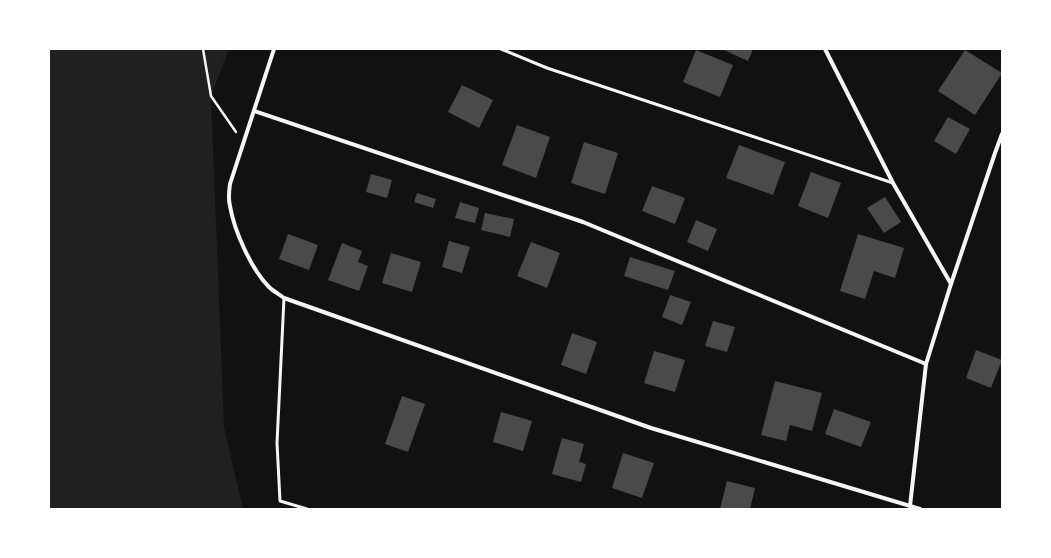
<svg xmlns="http://www.w3.org/2000/svg" width="1051" height="558" viewBox="0 0 1051 558" font-family="'PT Serif',serif">
<style>
.green{fill:#202020}
.building{fill:#4a4a4a}
.lines{fill:none;stroke-linecap:round;stroke-linejoin:round}
.path{stroke:#f5f5f5;stroke-width:2.5}
.service{stroke:#f5f5f5;stroke-width:3}
.minor{stroke:#f5f5f5;stroke-width:4}
</style>
<rect width="100%" height="100%" fill="#111"/>
<polygon class="green" points="49,49 229,49 211,96 224,427 243,509 49,509"/>
<g class="building">
<polygon points="724,49 753,49 748,61 724,50"/>
<polygon points="696,50 733,65 720,97 683,82"/>
<polygon points="965,50 1002,73 975,115 938,91"/>
<polygon points="462,85 493,100 479,128 448,112"/>
<polygon points="948,117 970,129 956,154 934,141"/>
<polygon points="517,125 550,137 536,178 502,165"/>
<polygon points="584,142 618,153 605,194 571,183"/>
<polygon points="739,145 785,162 773,195 726,178"/>
<polygon points="811,172 841,183 828,218 798,206"/>
<polygon points="371,174 392,180 387,198 366,192"/>
<polygon points="652,186 685,198 675,224 642,211"/>
<polygon points="417,193 436,199 433,208 414,202"/>
<polygon points="885,197 901,222 884,233 867,208"/>
<polygon points="460,202 479,208 475,223 455,218"/>
<polygon points="485,213 514,219 510,237 481,230"/>
<polygon points="696,220 717,229 708,251 687,242"/>
<polygon points="288,234 318,245 309,270 279,259"/>
<polygon points="858,234 904,248 895,278 874,271 865,299 840,291"/>
<polygon points="449,241 470,247 462,273 442,267"/>
<polygon points="531,242 560,253 547,288 517,276"/>
<polygon points="342,243 362,251 358,262 368,266 359,291 328,280"/>
<polygon points="391,253 421,262 412,292 382,283"/>
<polygon points="630,257 675,271 668,290 624,276"/>
<polygon points="670,295 691,302 682,325 662,317"/>
<polygon points="713,321 735,327 727,352 705,346"/>
<polygon points="572,333 597,342 586,374 561,365"/>
<polygon points="976,350 1002,360 991,388 966,378"/>
<polygon points="654,351 685,360 675,392 644,383"/>
<polygon points="775,381 822,393 812,431 790,425 786,441 761,435"/>
<polygon points="402,396 425,404 408,452 385,444"/>
<polygon points="834,409 871,422 861,447 825,434"/>
<polygon points="501,412 532,421 523,451 493,442"/>
<polygon points="562,438 584,444 579,462 586,464 581,482 552,474"/>
<polygon points="623,453 654,463 642,498 612,488"/>
<polygon points="727,481 755,488 750,509 720,509"/>
</g>
<g class="lines">
<polyline class="path" points="203,49 211,96 236,132"/>
<g class="service">
<polyline points="501,49 547,68 893,183"/>
<polyline points="284,298 277,443 280,501 307,509"/>
</g>
<g class="minor">
<path d="M274 49 230 184C229 191 228 199 230 206 234 230 251 269 269 287 273 291 279 294 284 298L651 428 920 509"/>
<polyline points="825,49 893,183 951,284 995,153 1002,134"/>
<polyline points="254,111 583,222 926,364"/>
<polyline points="910,506 926,364 951,284"/>
</g>
</g>
<rect width="1051" height="558" fill="none" stroke="#ffffff" stroke-width="100"/>
</svg>
